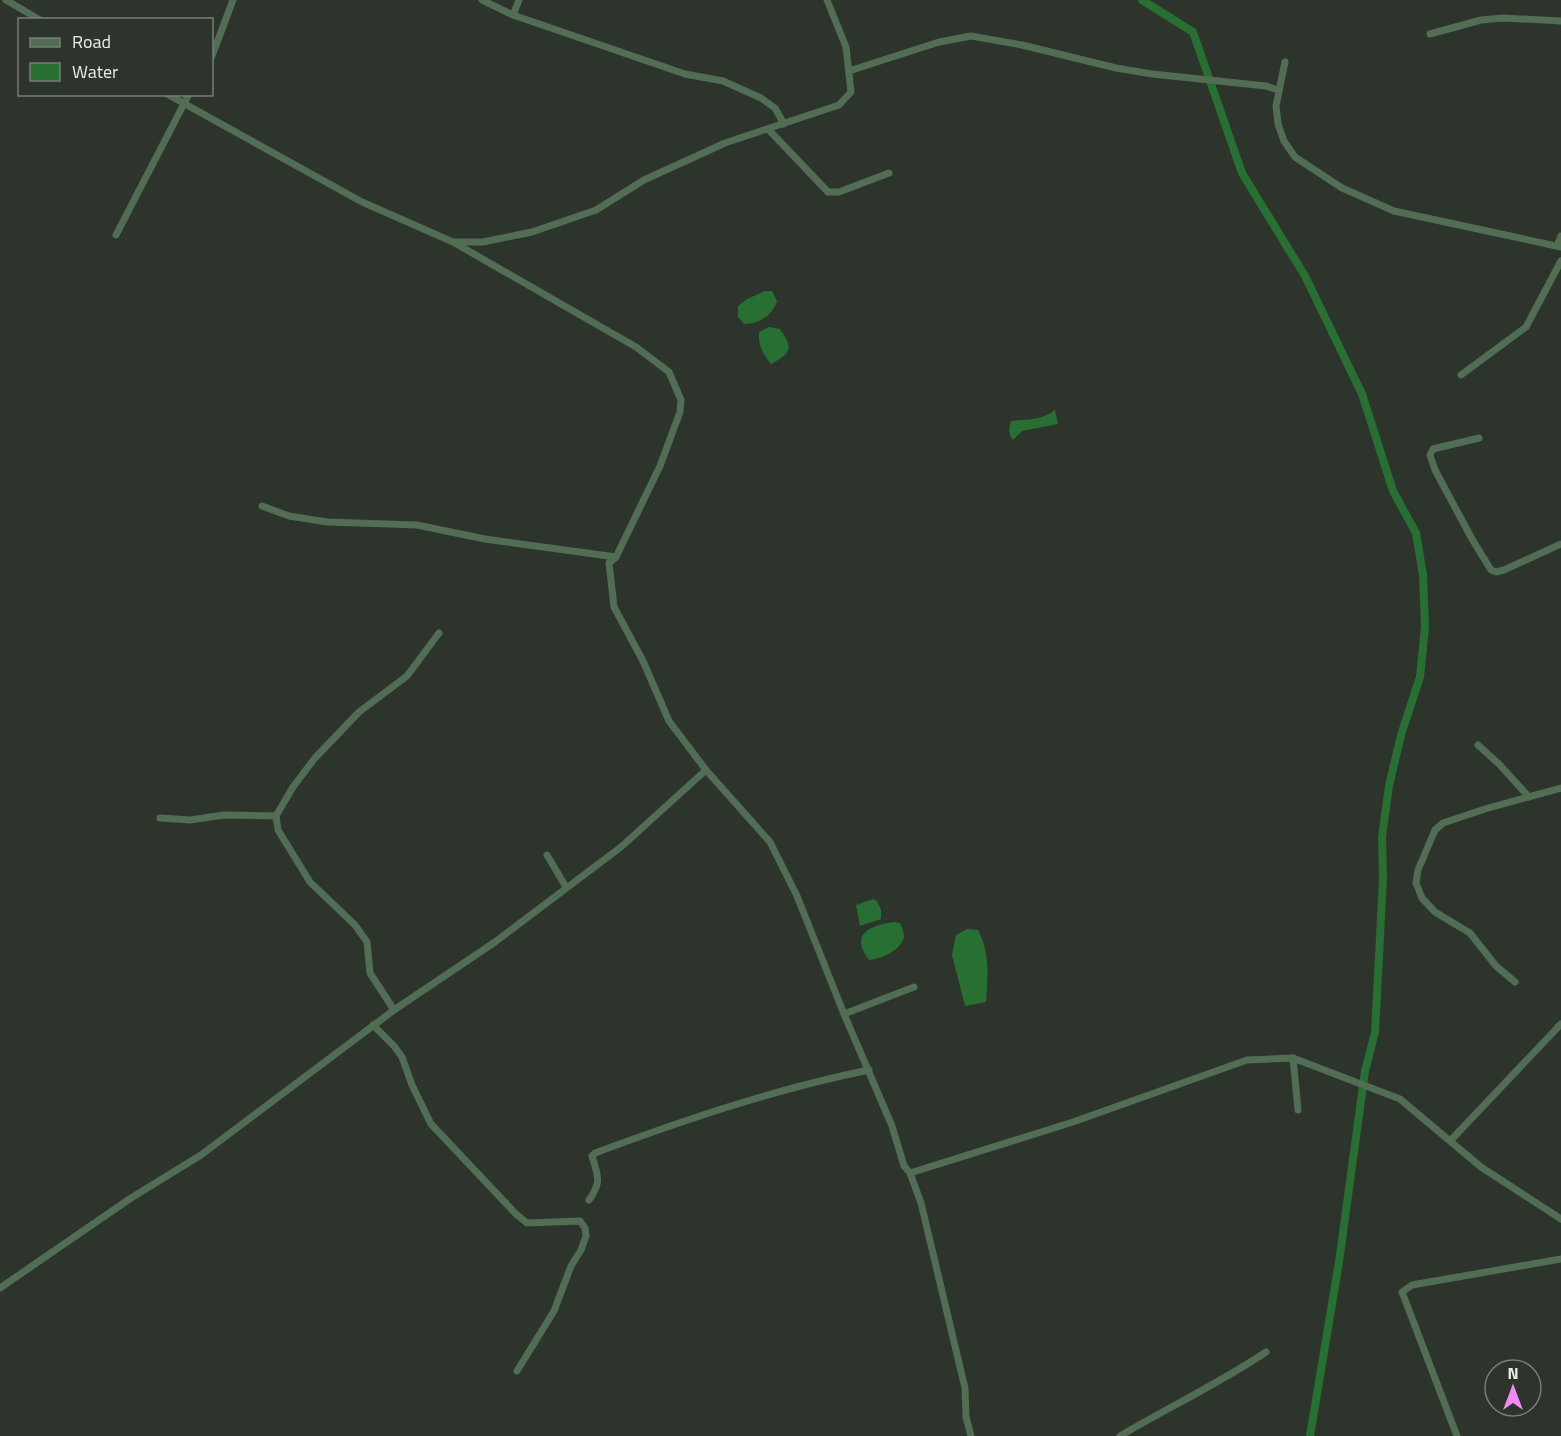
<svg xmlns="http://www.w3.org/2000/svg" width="1561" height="1436" viewBox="0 0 1561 1436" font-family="'Titillium Web',sans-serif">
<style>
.water{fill:#286f33}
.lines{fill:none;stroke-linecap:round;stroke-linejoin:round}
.canal{stroke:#286f33;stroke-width:8}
.minor{stroke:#516d53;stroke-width:7}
</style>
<rect width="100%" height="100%" fill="#2c342c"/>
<g class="water">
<path d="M765 291H772L777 301C773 315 759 324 744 324L738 317V306L747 299Z"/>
<path d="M769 327 780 329C794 349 791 353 771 364 763 354 758 346 759 332Z"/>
<path d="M1055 410 1058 424 1022 431 1013 440C1008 434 1009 428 1011 421 1027 419 1041 421 1055 410Z"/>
<polygon points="873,899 877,901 881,910 881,919 860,926 856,905"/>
<path d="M894 922 900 923C902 927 904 933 904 937 901 951 880 959 869 960 849 934 870 925 894 922Z"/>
<path d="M967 929 978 930C990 952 988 977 986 1002L965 1006 952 955 956 935Z"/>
</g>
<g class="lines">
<polyline class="canal" points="1142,0 1193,32 1242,173 1305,276 1362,394 1393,491 1416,533 1423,575 1425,627 1420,677 1401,735 1389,786 1382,837 1383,879 1375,1032 1365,1071 1339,1262 1310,1436"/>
<g class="minor">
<polyline points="6,0 40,20"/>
<polyline points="482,0 513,15 685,74 723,81 761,98 775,108 784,124"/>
<polyline points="513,15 519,0"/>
<polyline points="1430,34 1481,20 1503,18 1561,21"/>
<polyline points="212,56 233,0"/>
<polyline points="1285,62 1276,106 1278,124 1284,141 1295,157 1342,188 1394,211 1561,247"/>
<polyline points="849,71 939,42 971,36 1022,45 1116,68 1152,74 1266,86 1278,90"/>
<polyline points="167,94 362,202 453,242 636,347 669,372 681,400 680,412 660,466 616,557 609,563 614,607 643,661 669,721 706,770 770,842 797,896 844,1014 892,1126 904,1166 910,1173 921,1203 965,1388 966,1417 971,1436"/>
<polyline points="768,129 828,192 839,192 889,173"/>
<polyline points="116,235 189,94"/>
<polyline points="455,242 483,242 532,232 596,210 644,180 725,143 839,105 851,92 846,47 827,0"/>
<polyline points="1557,246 1561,236"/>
<polyline points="1461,375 1526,327 1561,261"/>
<polyline points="1479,438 1433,449 1430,455 1435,470 1472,539 1491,570 1496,572 1504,570 1561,544"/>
<polyline points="262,506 289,516 327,522 417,525 485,539 616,557"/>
<polyline points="1478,745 1499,764 1529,797"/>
<polyline points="160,818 190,820 224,815 276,816"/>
<polyline points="547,855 566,887"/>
<polyline points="1515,982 1496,966 1470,933 1435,912 1422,898 1416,883 1418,870 1435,830 1443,823 1485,809 1561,788"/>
<polyline points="394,1010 370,973 367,942 355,925 310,882 278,830 276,816 293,787 315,758 359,712 407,676 439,633"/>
<polyline points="844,1014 914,987"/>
<polyline points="373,1025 394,1046 402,1057 412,1085 431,1124 516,1214 527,1223 580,1221 585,1228 586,1236 581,1250 571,1266 554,1311 517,1371"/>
<polyline points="1293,1058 1298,1110"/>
<polyline points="1451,1140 1561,1024"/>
<polyline points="910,1173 1073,1122 1247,1060 1293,1058 1400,1099 1481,1167 1561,1219"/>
<path d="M589 1200C602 1182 598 1176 592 1156L595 1153C684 1120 775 1089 869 1070"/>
<polyline points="0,1288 131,1198 201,1155 394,1010 495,942 621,847 706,770"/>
<path d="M1120 1436C1169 1407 1220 1383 1266 1352"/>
<polyline points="1457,1436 1402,1292 1412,1285 1561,1259"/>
</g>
</g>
<rect x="18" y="18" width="195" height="78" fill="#2c342c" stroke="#777e77" stroke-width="1.5"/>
<rect x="30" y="38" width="30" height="9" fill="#516d53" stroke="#777e77" stroke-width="1.5"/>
<text x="72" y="48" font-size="18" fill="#e8ede8">Road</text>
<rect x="30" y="63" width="30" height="18" fill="#286f33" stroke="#777e77" stroke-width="1.5"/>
<text x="72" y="78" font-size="18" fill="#e8ede8">Water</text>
<g transform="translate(1513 1388)"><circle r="28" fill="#2c342c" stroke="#777e77" stroke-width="1.5"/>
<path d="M0-4.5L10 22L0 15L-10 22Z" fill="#f18af4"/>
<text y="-9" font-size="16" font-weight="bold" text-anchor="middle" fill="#e8ede8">N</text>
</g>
</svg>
